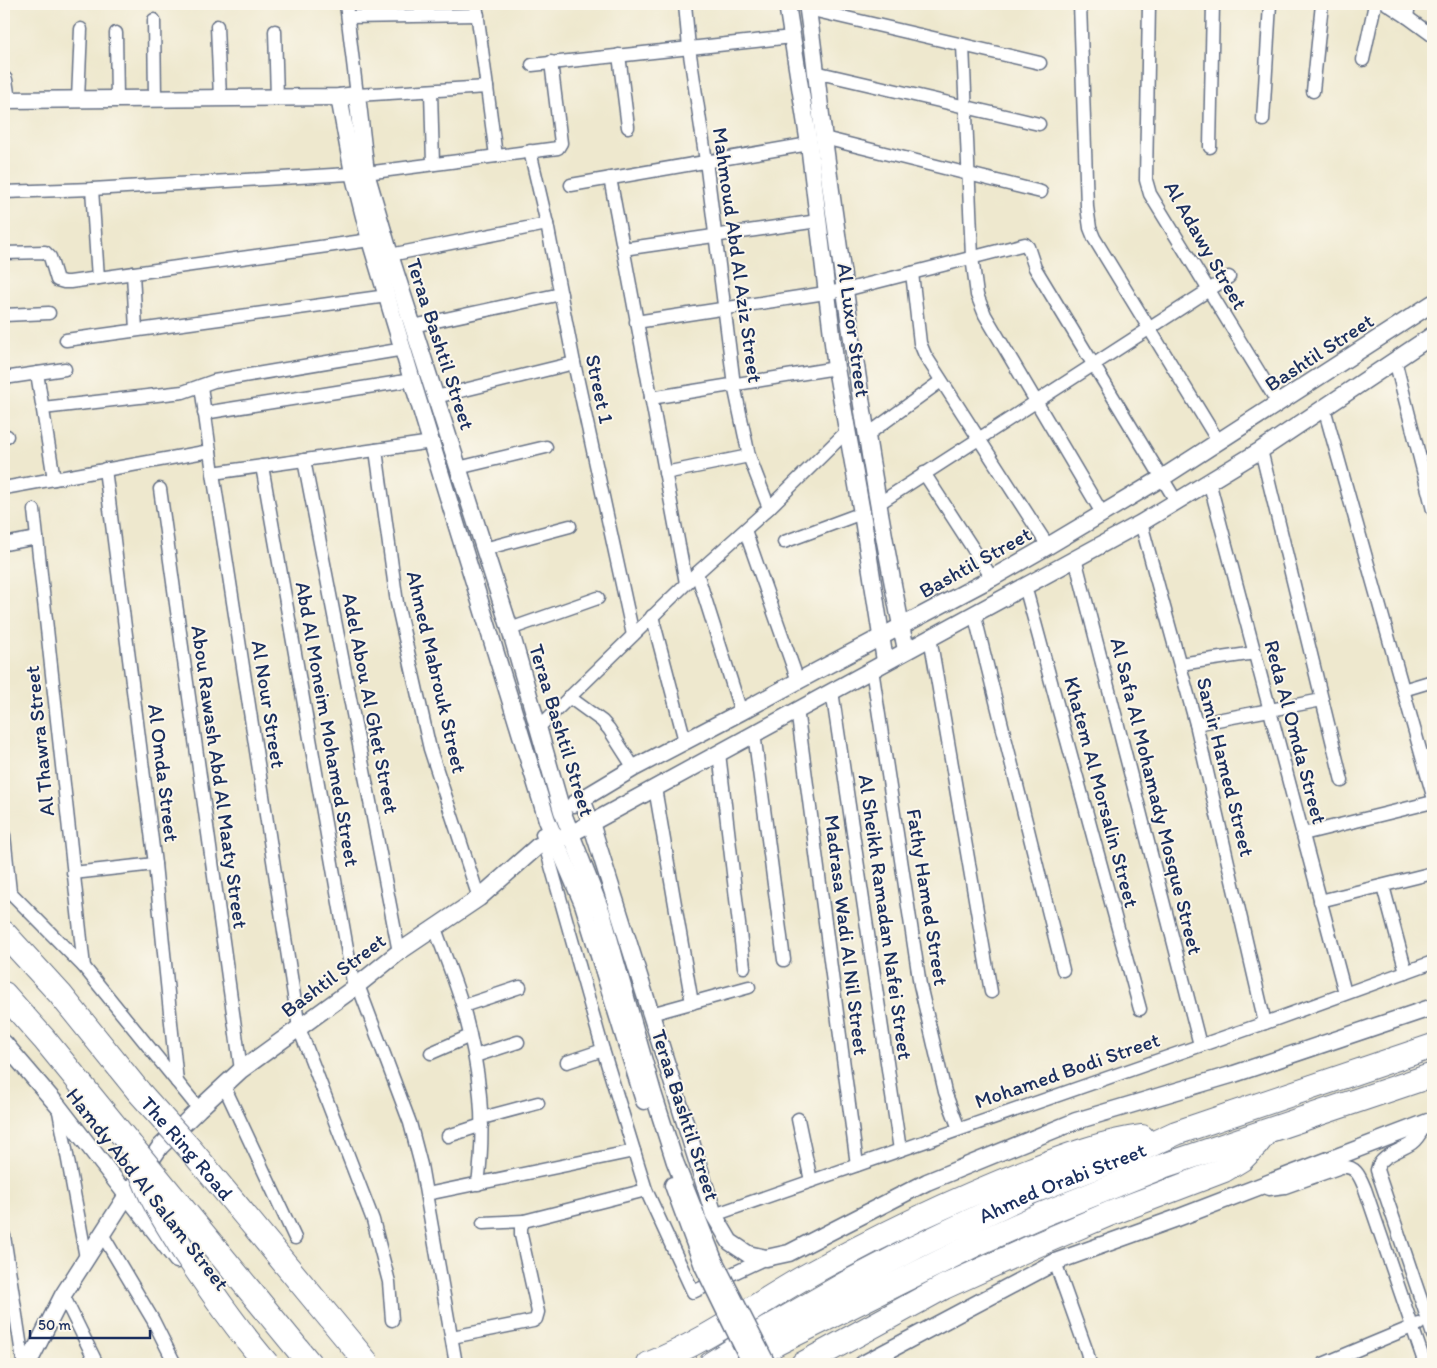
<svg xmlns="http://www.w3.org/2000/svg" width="1437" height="1368" viewBox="0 0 1437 1368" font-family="Itim,sans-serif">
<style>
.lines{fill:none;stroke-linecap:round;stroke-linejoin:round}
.minor-casing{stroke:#657085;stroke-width:15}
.tertiary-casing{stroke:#657085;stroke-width:19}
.motorway-casing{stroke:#657085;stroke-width:26}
.minor{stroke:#fff;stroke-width:12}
.tertiary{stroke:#fff;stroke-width:16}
.motorway{stroke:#fff;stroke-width:24}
.tertiary-bridge-casing{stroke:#657085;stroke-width:19;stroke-linecap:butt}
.motorway-bridge-casing{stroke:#657085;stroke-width:26;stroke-linecap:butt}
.tertiary-bridge{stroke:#fff;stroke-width:16}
.motorway-bridge{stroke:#fff;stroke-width:24}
.labels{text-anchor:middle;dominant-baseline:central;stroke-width:4;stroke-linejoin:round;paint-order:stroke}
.street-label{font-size:21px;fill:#1b2f5e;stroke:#fbf7ec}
</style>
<rect width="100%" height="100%" fill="#fbf7ec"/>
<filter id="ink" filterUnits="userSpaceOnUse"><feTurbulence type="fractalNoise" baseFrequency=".02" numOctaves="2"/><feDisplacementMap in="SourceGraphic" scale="10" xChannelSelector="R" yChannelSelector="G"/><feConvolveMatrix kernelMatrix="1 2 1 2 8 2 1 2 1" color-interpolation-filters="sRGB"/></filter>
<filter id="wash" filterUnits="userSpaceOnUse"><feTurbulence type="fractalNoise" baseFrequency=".0096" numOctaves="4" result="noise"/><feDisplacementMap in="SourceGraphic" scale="20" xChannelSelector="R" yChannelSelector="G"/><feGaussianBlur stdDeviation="1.12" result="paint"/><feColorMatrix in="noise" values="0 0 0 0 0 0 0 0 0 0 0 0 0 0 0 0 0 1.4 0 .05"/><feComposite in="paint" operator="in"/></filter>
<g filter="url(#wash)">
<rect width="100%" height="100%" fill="#eee8ce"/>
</g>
<g filter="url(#ink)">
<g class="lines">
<defs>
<g id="minor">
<polyline points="346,4 357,95 487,87"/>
<polyline points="476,4 496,156"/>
<polyline points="685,4 689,48 706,161 734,385 749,456 769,508"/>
<polyline points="1080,4 1087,207 1090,228 1094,238 1218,441"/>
<polyline points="1149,4 1146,180 1150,194 1278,403"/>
<polyline points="1387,4 1407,17 1433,36"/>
<polyline points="808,9 1040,63"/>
<polyline points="348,17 478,15"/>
<polyline points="1407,17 1409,4"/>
<polyline points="154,20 155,98"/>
<polyline points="217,26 220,98"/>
<polyline points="275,31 277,97"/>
<polyline points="116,33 117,99"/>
<polyline points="963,45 972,257 977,295 985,315 1102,513"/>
<polyline points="619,55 628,127"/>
<polyline points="1363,60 1375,4"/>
<polyline points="532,65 792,37"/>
<polyline points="815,72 1039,124"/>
<polyline points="431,91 433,164"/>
<polyline points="1313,91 1322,4"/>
<polyline points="78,99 81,29"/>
<polyline points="1263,120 1270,4"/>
<polyline points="824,138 1041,192"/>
<polyline points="1210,147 1213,4"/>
<polyline points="530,151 547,224 574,363 633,635"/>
<polyline points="610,178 686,583"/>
<polyline points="571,185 809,144"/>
<polyline points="92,189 98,278"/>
<polyline points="4,192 92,189 366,173 558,148 561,143 551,62"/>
<polyline points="623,249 818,221"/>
<polyline points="4,253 45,252 50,257 57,280 64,282 70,282 370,240"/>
<polyline points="390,255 547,224"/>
<polyline points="133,273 136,330"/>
<polyline points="912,273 920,343 925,355 1048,546"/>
<polyline points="4,315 49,313"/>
<polyline points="636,322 845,290 1025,244 1028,247 1035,268 1176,501"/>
<polyline points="413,326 561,294"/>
<polyline points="66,340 387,296"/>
<polyline points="1395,360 1433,510"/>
<polyline points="37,373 54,479"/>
<polyline points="4,378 65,369"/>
<polyline points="201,386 213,473 299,1028 373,1220 389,1282 392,1320"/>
<polyline points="436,397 574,363"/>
<polyline points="651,398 836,368"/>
<polyline points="43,408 183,392 214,381 404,349"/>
<polyline points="1324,408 1433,796"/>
<polyline points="204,413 412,380"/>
<polyline points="867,435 941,381"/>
<polyline points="4,436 7,436"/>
<polyline points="376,450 397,603 430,749 479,898"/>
<polyline points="1261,450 1342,781"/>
<polyline points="304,460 399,952"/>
<polyline points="262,466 354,988"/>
<polyline points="458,468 546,447"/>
<polyline points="105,469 155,864 177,1082"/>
<polyline points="213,473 432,442"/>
<polyline points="665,473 749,456"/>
<polyline points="924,473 992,578"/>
<polyline points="1209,481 1345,993"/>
<polyline points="4,488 210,451"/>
<polyline points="160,489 241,1070"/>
<polyline points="878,504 1229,277"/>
<polyline points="34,510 84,967"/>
<polyline points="1141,523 1196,724 1265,1023"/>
<polyline points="745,530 798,681"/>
<polyline points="784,542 862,513"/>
<polyline points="4,544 37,538"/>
<polyline points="484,549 570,526"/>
<polyline points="1075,558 1200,1045"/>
<polyline points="697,573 741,712"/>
<polyline points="1025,586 1140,1009"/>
<polyline points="974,613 1063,970"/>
<polyline points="652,616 685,741"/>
<polyline points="510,629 598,598"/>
<polyline points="930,637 991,992"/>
<polyline points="1180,664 1255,653"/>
<polyline points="872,669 920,985 945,1092 959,1129"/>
<polyline points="1403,690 1433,681"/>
<polyline points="832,691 900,1150"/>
<polyline points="569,697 602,721 609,729 634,768"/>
<polyline points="797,709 857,1165"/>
<polyline points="1196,724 1322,700"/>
<polyline points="538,728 697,573 769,508 847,431"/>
<polyline points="754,733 784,960"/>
<polyline points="719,753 744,967"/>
<polyline points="655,788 692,1003"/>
<polyline points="542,834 603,1050 646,1190 693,1292 766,1258"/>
<polyline points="1303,834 1433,802"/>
<polyline points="4,835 10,892"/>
<polyline points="73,873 155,864"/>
<polyline points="4,886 84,967 199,1109"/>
<polyline points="1383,886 1406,972"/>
<polyline points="1320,901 1433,873"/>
<path d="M435 928C444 954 455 980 463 1007 480 1068 486 1121 478 1184"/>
<polyline points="358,985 410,1123 421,1165 456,1364"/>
<polyline points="463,1006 520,987"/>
<polyline points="651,1014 749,987"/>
<polyline points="431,1053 470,1036"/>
<polyline points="475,1056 518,1042"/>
<polyline points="567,1062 603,1050"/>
<polyline points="224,1086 295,1238"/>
<polyline points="58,1106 86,1258"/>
<polyline points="482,1118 538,1103"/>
<polyline points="798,1119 811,1181"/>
<path d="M1426 1123C1422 1130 1419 1138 1412 1143 1401 1151 1380 1155 1377 1170L1433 1335"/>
<polyline points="448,1136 482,1125"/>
<path d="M1261 1186 1269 1189 1285 1187 1341 1167C1356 1165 1360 1177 1365 1189L1425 1364"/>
<polyline points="427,1194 634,1151"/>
<polyline points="714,1215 1265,1023 1433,962"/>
<polyline points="483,1223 524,1221"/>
<polyline points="102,1234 153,1320 175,1364"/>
<polyline points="4,1236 23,1361"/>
<polyline points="1055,1262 1087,1352 1090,1364"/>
<polyline points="63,1295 97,1364"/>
<polyline points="452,1337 533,1321 536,1319 538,1312 521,1235 521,1227 524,1221 646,1190"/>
<polyline points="1323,1364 1419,1324"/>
</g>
<g id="tertiary">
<polyline points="787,4 809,144 836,368 862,513 885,661"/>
<path d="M807 4C814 49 818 94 824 139 847 310 871 481 906 650"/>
<polyline points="4,80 7,100"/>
<polyline points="339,97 353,173 370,240 412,380 547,820 583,904 644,1101"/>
<polyline points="4,100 339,97 357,95 366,173 390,255 510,629 562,811 602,913 653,1093 675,1162 714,1260"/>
<polyline points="582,799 591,823 714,1215 730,1242 748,1254 766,1258 789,1253 927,1182 1076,1121 1234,1074 1433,1007"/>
<polyline points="574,804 634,768 741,712 798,681 992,578 1048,546 1162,478 1433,303"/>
<polyline points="4,1043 58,1106 177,1260"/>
<polyline points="673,1185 703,1266"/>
<polyline points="28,1364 63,1295 127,1195 160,1147 199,1109 241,1070 354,988 399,952 479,898 538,846 557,841 591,823 1141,523 1261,450 1433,335"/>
<polyline points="863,1364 1055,1262 1180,1217 1433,1120"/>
</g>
<g id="motorway">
<polyline points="4,933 60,994 139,1092"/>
<polyline points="4,994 44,1039 133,1148"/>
<path d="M649 1364C703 1343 751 1308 801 1279 874 1238 951 1201 1030 1170 1066 1156 1104 1142 1142 1137"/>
<path id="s1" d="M711 1364 767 1329 847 1283 916 1247 1031 1192 1135 1152 1176 1133 1433 1046"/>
<polyline points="745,1364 777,1343 976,1244 1041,1215 1163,1166 1433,1075"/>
<polyline points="803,1364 944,1287 1032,1247 1109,1214 1224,1170 1242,1159 1256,1145 1266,1132"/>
</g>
</defs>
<use href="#minor" class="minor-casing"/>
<use href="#tertiary" class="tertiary-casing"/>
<use href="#motorway" class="motorway-casing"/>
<use href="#minor" class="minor"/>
<use href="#tertiary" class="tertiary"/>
<use href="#motorway" class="motorway"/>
<defs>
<g id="tertiary-bridge">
<polyline points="714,1260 767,1364"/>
<polyline points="703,1266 751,1364"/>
</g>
<g id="motorway-bridge">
<path id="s2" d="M139 1092 190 1149 344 1335 368 1364"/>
<polyline points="133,1148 310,1364"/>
<path d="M140 1168C150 1199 168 1226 185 1253 211 1291 237 1329 267 1364"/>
</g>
</defs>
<use href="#tertiary-bridge" class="tertiary-bridge-casing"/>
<use href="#motorway-bridge" class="motorway-bridge-casing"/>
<use href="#tertiary-bridge" class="tertiary-bridge"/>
<use href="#motorway-bridge" class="motorway-bridge"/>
</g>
</g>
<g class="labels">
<g class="street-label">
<text transform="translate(1206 245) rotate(60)">Al Adawy Street</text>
<text transform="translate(738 255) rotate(82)">Mahmoud Abd Al Aziz Street</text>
<text transform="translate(854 330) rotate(82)">Al Luxor Street</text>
<text transform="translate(441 344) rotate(72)">Teraa Bashtil Street</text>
<text transform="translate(1319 352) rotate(-33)">Bashtil Street</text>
<text transform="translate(600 389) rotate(78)">Street 1</text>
<text transform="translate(975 562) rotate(-29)">Bashtil Street</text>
<text transform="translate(437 672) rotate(77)">Ahmed Mabrouk Street</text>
<text transform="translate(371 703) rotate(79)">Adel Abou Al Ghet Street</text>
<text transform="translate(269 704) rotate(81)">Al Nour Street</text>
<text transform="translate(328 724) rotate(80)">Abd Al Moneim Mohamed Street</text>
<text transform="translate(562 730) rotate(73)">Teraa Bashtil Street</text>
<text transform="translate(1296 732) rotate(75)">Reda Al Omda Street</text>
<text transform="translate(39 741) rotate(-96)">Al Thawra Street</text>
<text transform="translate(1226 767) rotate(76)">Samir Hamed Street</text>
<text transform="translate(164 773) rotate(83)">Al Omda Street</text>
<text transform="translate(220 777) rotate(82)">Abou Rawash Abd Al Maaty Street</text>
<text transform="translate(1102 792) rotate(75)">Khatem Al Morsalin Street</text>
<text transform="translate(1157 796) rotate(76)">Al Safa Al Mohamady Mosque Street</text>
<text transform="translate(928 897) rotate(81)">Fathy Hamed Street</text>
<text transform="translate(886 917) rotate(82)">Al Sheikh Ramadan Nafei Street</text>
<text transform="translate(847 935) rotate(83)">Madrasa Wadi Al Nil Street</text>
<text transform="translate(333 975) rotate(-37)">Bashtil Street</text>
<text transform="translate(1067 1070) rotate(-19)">Mohamed Bodi Street</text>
<text transform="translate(686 1115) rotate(72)">Teraa Bashtil Street</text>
<text stroke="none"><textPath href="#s2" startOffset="74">The Ring Road</textPath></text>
<text stroke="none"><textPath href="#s1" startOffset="396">Ahmed Orabi Street</textPath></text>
<text transform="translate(148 1189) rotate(52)">Hamdy Abd Al Salam Street</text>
</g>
</g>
<rect width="1437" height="1368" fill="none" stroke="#fbf7ec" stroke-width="20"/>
<path d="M30 1330v8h120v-8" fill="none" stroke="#1b2f5e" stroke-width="2.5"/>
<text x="38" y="1330" font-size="15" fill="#1b2f5e" stroke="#fbf7ec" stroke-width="4" paint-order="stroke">50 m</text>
</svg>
